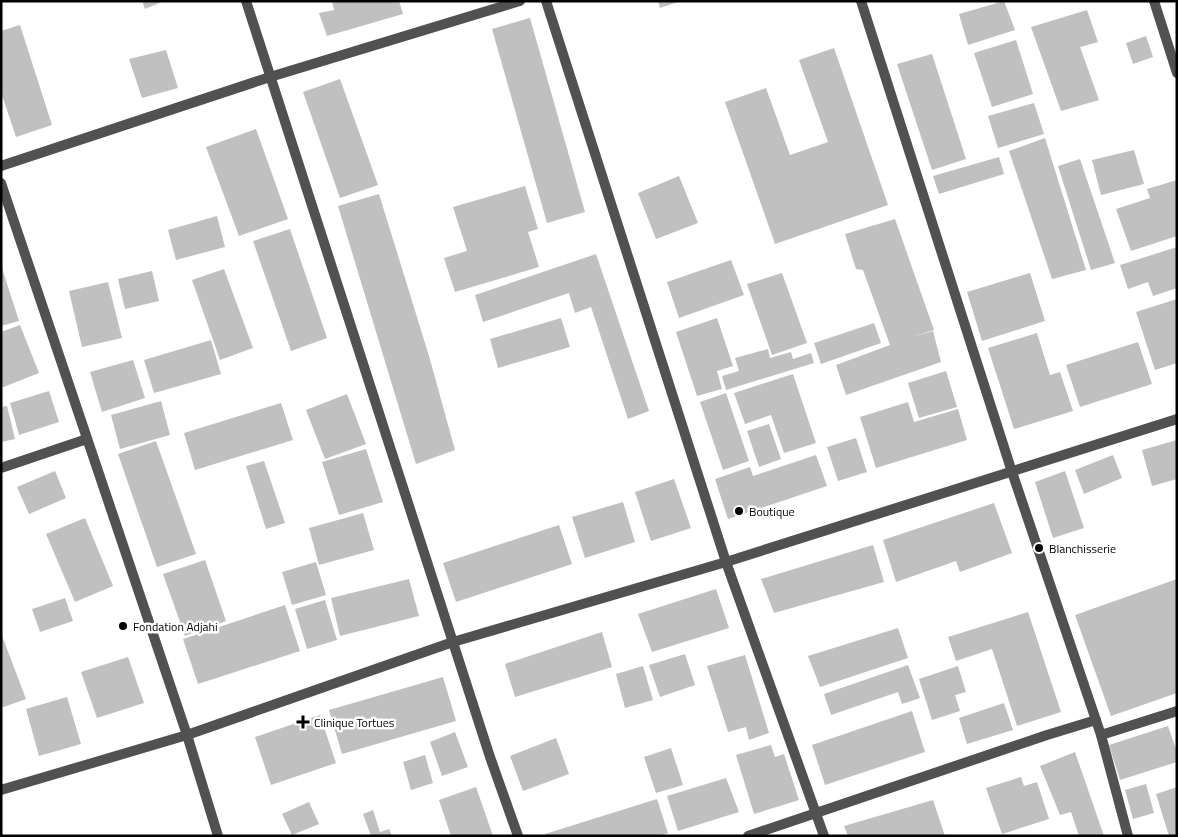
<svg xmlns="http://www.w3.org/2000/svg" width="1178" height="837" viewBox="0 0 1178 837" font-family="'Titillium Web',sans-serif">
<style>
.building{fill:#c0c0c0}
.lines{fill:none;stroke-linecap:round;stroke-linejoin:round}
.minor{stroke:#515151;stroke-width:10}
.poi-dot{fill:#000;stroke:#fff;stroke-width:2}
.labels{text-anchor:middle;dominant-baseline:central;stroke-width:5;stroke-linejoin:round;paint-order:stroke}
.poi-label{font-size:12px;fill:#000;stroke:#fff;text-anchor:start}
</style>
<rect width="100%" height="100%" fill="#fff"/>
<g class="building">
<polygon points="142,1 164,1 145,9"/>
<polygon points="332,1 399,1 403,14 327,36 319,13 334,10"/>
<polygon points="658,1 678,1 678,2 660,8"/>
<polygon points="1004,1 1015,30 968,45 959,14"/>
<polygon points="1087,10 1098,42 1080,47 1099,100 1061,111 1031,27"/>
<polygon points="530,18 585,212 547,223 492,29"/>
<polygon points="20,25 52,125 16,137 1,92 1,31"/>
<polygon points="1146,36 1153,57 1133,64 1126,43"/>
<polygon points="1016,40 1033,94 992,107 974,53"/>
<polygon points="834,48 888,205 775,244 725,102 766,88 790,155 828,142 799,60"/>
<polygon points="166,50 178,88 142,98 129,59"/>
<polygon points="932,54 966,159 932,170 897,64"/>
<polygon points="340,79 378,185 340,198 303,92"/>
<polygon points="1034,103 1044,134 998,148 988,116"/>
<polygon points="256,129 288,219 239,236 206,147"/>
<polygon points="1045,138 1086,270 1052,279 1009,151"/>
<polygon points="1134,150 1144,184 1101,195 1092,160"/>
<polygon points="999,157 1004,174 939,194 933,176"/>
<polygon points="1080,159 1115,263 1091,270 1058,166"/>
<polygon points="679,176 698,223 656,239 638,193"/>
<polygon points="1177,180 1177,236 1131,251 1116,209 1150,198 1147,189"/>
<polygon points="525,186 538,229 528,232 539,267 455,292 444,258 467,251 453,207"/>
<polygon points="379,194 429,356 455,450 416,464 338,206"/>
<polygon points="217,216 225,247 176,260 168,230"/>
<polygon points="895,219 934,330 912,337 933,331 941,362 846,395 836,365 890,345 863,270 856,269 845,234"/>
<polygon points="290,229 327,338 291,351 253,241"/>
<polygon points="1177,247 1177,288 1153,296 1148,282 1128,289 1120,265"/>
<polygon points="596,254 649,411 628,419 591,307 575,313 569,293 483,322 475,295"/>
<polygon points="731,260 744,295 679,318 667,282"/>
<polygon points="1,265 19,321 1,326"/>
<polygon points="224,269 253,348 220,360 192,280"/>
<polygon points="152,271 159,301 125,309 118,279"/>
<polygon points="782,273 807,343 772,355 747,284"/>
<polygon points="1030,273 1045,321 982,341 967,292"/>
<polygon points="108,282 122,338 82,347 69,291"/>
<polygon points="1177,299 1177,363 1155,370 1136,312"/>
<polygon points="561,318 570,347 498,368 490,339"/>
<polygon points="717,318 733,366 717,371 722,389 697,396 676,332"/>
<polygon points="874,323 881,343 821,364 814,343"/>
<polygon points="20,325 39,373 1,388 1,332"/>
<polygon points="1037,333 1050,375 1060,372 1073,411 1014,429 988,348"/>
<polygon points="211,340 221,374 154,393 144,360"/>
<polygon points="1138,342 1152,384 1080,407 1066,365"/>
<polygon points="768,349 770,358 791,352 793,359 811,353 814,363 726,390 722,376 739,371 735,358"/>
<polygon points="133,360 145,398 102,412 90,372"/>
<polygon points="946,371 957,407 919,418 908,383"/>
<polygon points="793,374 816,443 784,453 771,415 745,424 734,393"/>
<polygon points="49,391 59,422 19,435 10,403"/>
<polygon points="726,393 749,461 723,470 700,402"/>
<polygon points="347,394 366,444 325,459 306,410"/>
<polygon points="161,401 170,435 120,449 111,415"/>
<polygon points="908,402 914,422 958,409 967,440 876,468 860,417"/>
<polygon points="281,403 293,440 195,470 184,433"/>
<polygon points="7,406 15,439 1,442 1,407"/>
<polygon points="769,424 781,459 759,467 747,431"/>
<polygon points="856,438 867,472 838,481 827,447"/>
<polygon points="1177,440 1177,479 1152,486 1142,450"/>
<polygon points="156,441 196,554 157,567 118,454"/>
<polygon points="366,449 383,502 339,515 322,462"/>
<polygon points="816,455 827,486 728,519 715,479 750,467 753,476"/>
<polygon points="1113,455 1122,478 1084,494 1075,470"/>
<polygon points="264,461 285,523 266,529 246,466"/>
<polygon points="55,471 66,498 29,514 17,487"/>
<polygon points="1065,471 1084,528 1053,538 1035,482"/>
<polygon points="674,479 691,528 651,541 635,492"/>
<polygon points="623,502 635,542 585,558 572,517"/>
<polygon points="994,503 1012,553 960,572 956,561 896,582 883,540"/>
<polygon points="363,513 374,550 319,565 309,528"/>
<polygon points="85,518 113,586 75,602 46,534"/>
<polygon points="559,525 572,564 456,602 443,563"/>
<polygon points="873,545 884,582 774,613 761,579"/>
<polygon points="205,560 226,621 185,636 163,574"/>
<polygon points="316,562 326,595 292,605 282,572"/>
<polygon points="409,579 419,616 340,636 331,598"/>
<polygon points="1177,579 1177,693 1111,716 1075,615"/>
<polygon points="716,589 729,628 652,652 638,614"/>
<polygon points="65,598 73,621 40,632 32,609"/>
<polygon points="325,600 337,640 307,649 295,609"/>
<polygon points="285,605 300,651 198,684 183,639"/>
<polygon points="1028,612 1061,712 1017,726 992,649 956,661 948,637"/>
<polygon points="898,628 908,658 820,687 808,656"/>
<polygon points="602,632 612,667 515,697 505,664"/>
<polygon points="1,633 26,699 1,708"/>
<polygon points="685,654 695,685 660,697 649,665"/>
<polygon points="745,655 769,733 749,740 746,727 728,732 707,666"/>
<polygon points="128,657 144,703 97,718 81,672"/>
<polygon points="908,665 920,698 902,704 898,692 831,715 824,694"/>
<polygon points="643,666 653,700 625,708 616,674"/>
<polygon points="958,666 966,692 955,695 960,711 932,720 919,679"/>
<polygon points="443,677 456,721 342,754 329,710"/>
<polygon points="67,697 81,744 39,756 26,709"/>
<polygon points="1004,703 1013,730 967,744 959,718"/>
<polygon points="912,711 925,752 825,785 812,745"/>
<polygon points="320,715 336,763 271,785 255,737"/>
<polygon points="1168,726 1177,752 1177,762 1120,780 1109,745"/>
<polygon points="455,732 468,767 442,776 430,742"/>
<polygon points="556,738 569,774 523,791 510,756"/>
<polygon points="771,745 775,757 784,754 799,800 754,814 736,755"/>
<polygon points="671,748 683,785 656,793 644,757"/>
<polygon points="1075,752 1104,836 1079,836 1071,812 1060,815 1040,766"/>
<polygon points="425,755 433,783 411,790 403,762"/>
<polygon points="1021,777 1024,786 1037,782 1049,819 1002,834 986,788"/>
<polygon points="726,778 739,812 678,831 667,796"/>
<polygon points="1146,784 1154,813 1133,819 1125,790"/>
<polygon points="476,787 493,836 451,836 439,800"/>
<polygon points="1177,787 1177,836 1169,836 1156,794"/>
<polygon points="657,799 668,833 660,836 545,836 545,834"/>
<polygon points="933,800 945,836 848,836 844,826"/>
<polygon points="309,802 319,824 292,835 282,814"/>
<polygon points="373,810 380,832 389,829 392,836 371,836 363,814"/>
</g>
<g class="lines">
<g class="minor">
<polyline points="246,1 490,757 518,836"/>
<polyline points="546,1 726,562 824,836"/>
<polyline points="861,1 1012,472 1101,735 1128,836"/>
<polyline points="1154,1 1177,73"/>
<polyline points="1,166 270,77 520,1"/>
<polyline points="1,183 187,735 218,836"/>
<polyline points="1,468 87,439"/>
<polyline points="1101,735 1177,711"/>
<polyline points="1,790 187,735 453,642 726,562 1177,419"/>
<polyline points="748,836 1047,735 1096,720"/>
</g>
</g>
<g class="poi-dot">
<circle cx="739" cy="511" r="5"/>
<circle cx="1039" cy="548" r="5"/>
<circle cx="123" cy="626" r="5"/>
<path d="M300.5 714.5h5v5h5v5h-5v5h-5v-5h-5v-5h5z"/>
</g>
<g class="labels">
<g class="poi-label">
<text x="749" y="511">Boutique</text>
<text x="1049" y="548">Blanchisserie</text>
<text x="133" y="626">Fondation Adjahi</text>
<text x="314" y="722">Clinique Tortues</text>
</g>
</g>
<rect width="1178" height="837" fill="none" stroke="#000000" stroke-width="5"/>
</svg>
